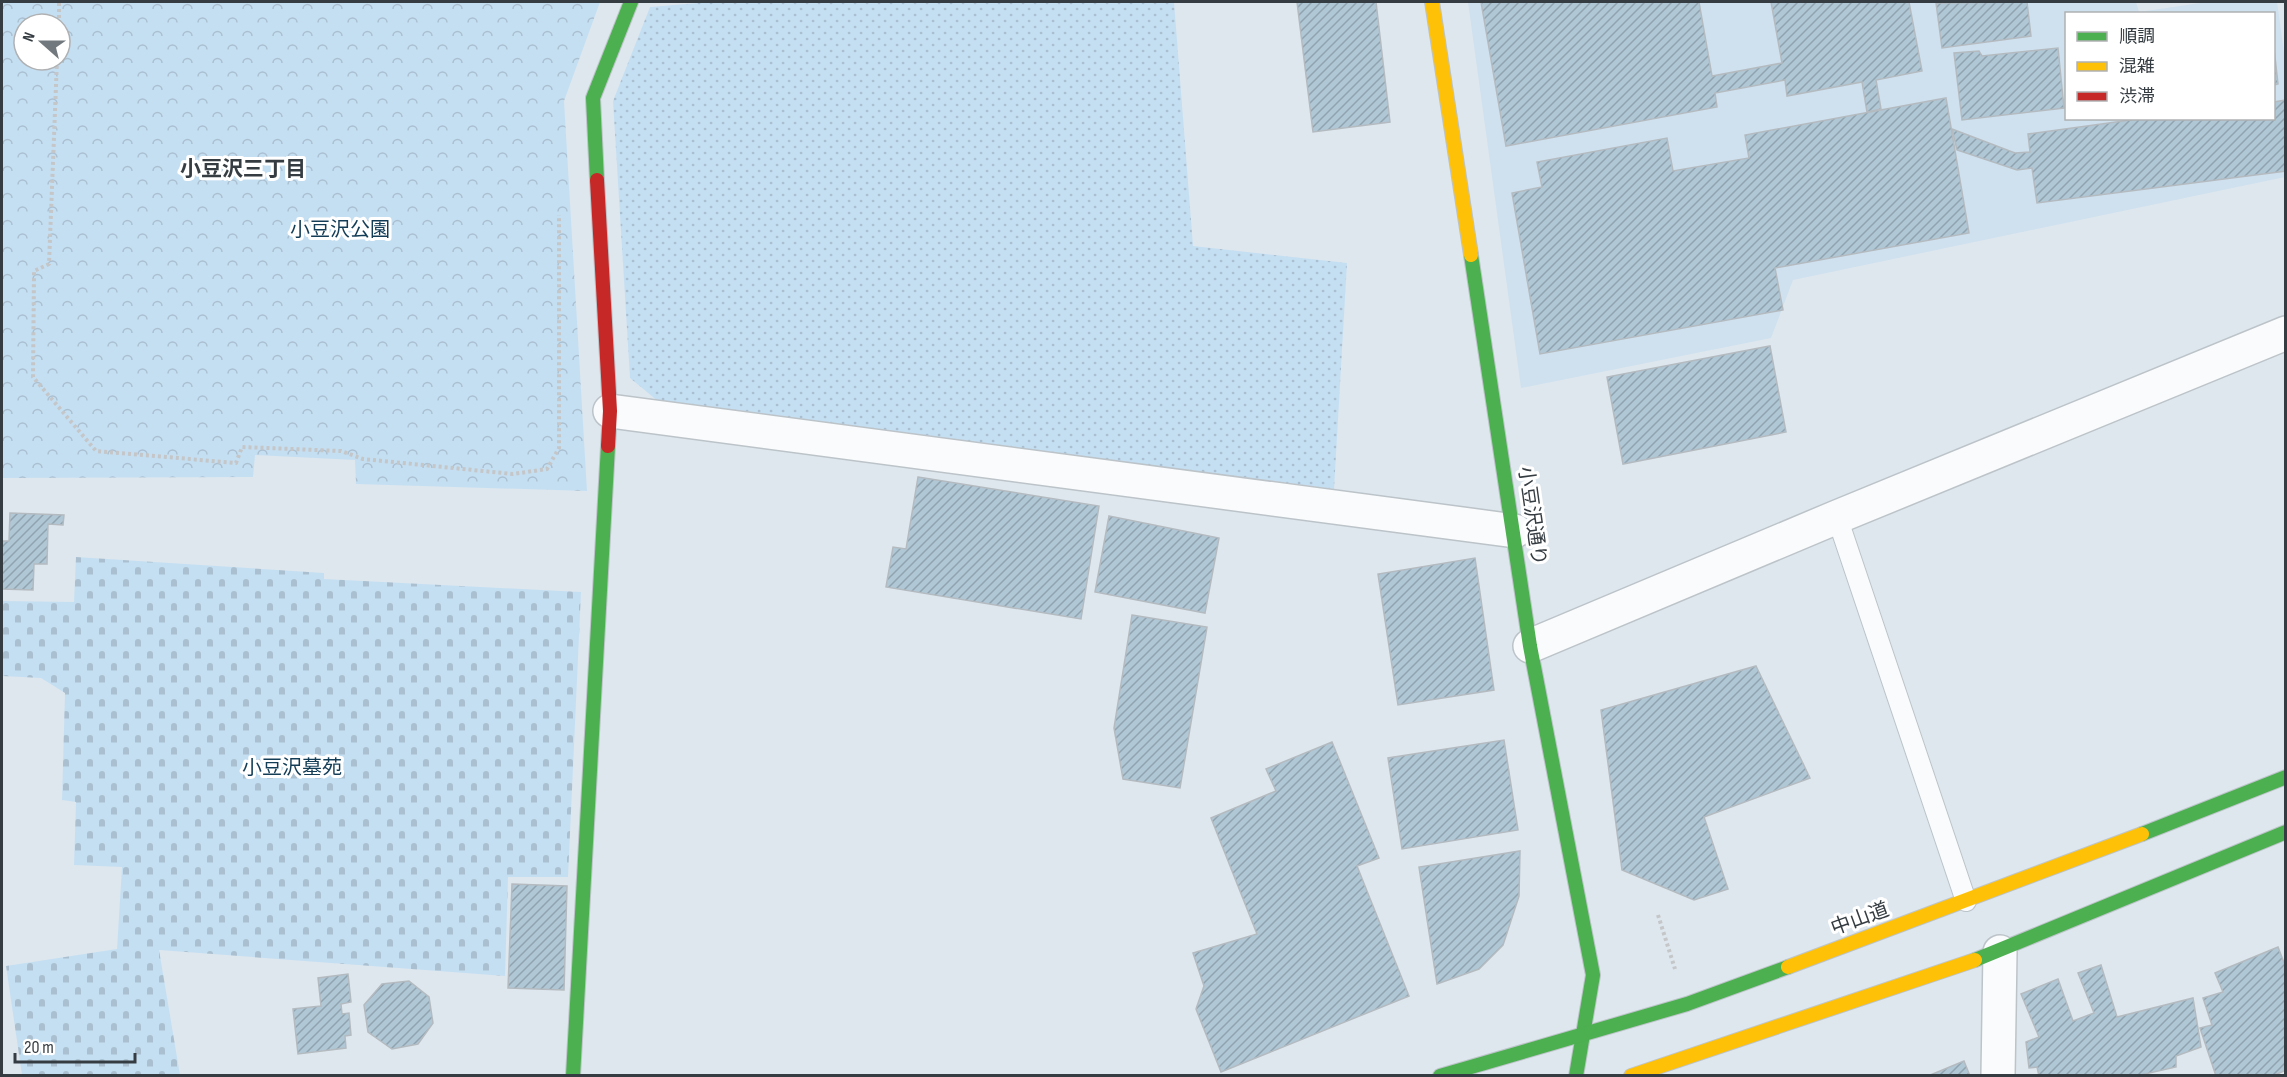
<svg xmlns="http://www.w3.org/2000/svg" width="2287" height="1077" viewBox="0 0 2287 1077" font-family="'Sofia Sans Condensed','Noto Sans JP',sans-serif">
<style>
.built{fill:#cfe1ee;fill-rule:evenodd}
.grass{fill:url(#grass-dots)}
.forest{fill:url(#forest-crowns);fill-rule:evenodd}
.cemetery{fill:url(#cemetery-stones)}
.building{fill:url(#building-hatch);stroke:#b4bbc0;stroke-width:1.5}
.lines{fill:none;stroke-linecap:round;stroke-linejoin:round}
.lane-casing{stroke:#bcc4c9;stroke-width:22}
.street-casing{stroke:#bcc4c9;stroke-width:36}
.fast-casing{stroke:#bcc4c9;stroke-width:16}
.slow-casing{stroke:#bcc4c9;stroke-width:16}
.jam-casing{stroke:#bcc4c9;stroke-width:16}
.path{stroke:#c4c6c8;stroke-width:4;stroke-dasharray:3 3;stroke-linecap:butt}
.lane{stroke:#fafbfc;stroke-width:20}
.street{stroke:#fafbfc;stroke-width:33}
.fast{stroke:#4caf50;stroke-width:14}
.slow{stroke:#ffc107;stroke-width:14}
.jam{stroke:#c62828;stroke-width:14}
.labels{text-anchor:middle;dominant-baseline:central;stroke-width:6;stroke-linejoin:round;paint-order:stroke}
.park-label{font-size:20px;fill:#133d57;stroke:#fff}
.street-label{font-size:20px;fill:#363d42;stroke:#fff}
.neighbourhood-label{font-size:21px;font-weight:bold;fill:#363d42;stroke:#fff}
</style>
<defs>
<pattern id="grass-dots" width="8" height="8" patternUnits="userSpaceOnUse" patternTransform="scale(1.5)"><rect width="8" height="8" fill="#c5dff2"/><path d="M2 2h.1M6 6h.1" fill="none" stroke="#aac0d1" stroke-width="1.8" stroke-linecap="round"/></pattern>
<pattern id="forest-crowns" width="20" height="18" patternUnits="userSpaceOnUse" patternTransform="scale(1.5)"><rect width="20" height="18" fill="#c5dff2"/><path d="M2 6a3 3 0 1 1 6 0M12 15a3 3 0 1 1 6 0" fill="none" stroke="#aac0d1"/></pattern>
<pattern id="cemetery-stones" width="16" height="16" patternUnits="userSpaceOnUse" patternTransform="scale(1.5)"><rect width="16" height="16" fill="#c5dff2"/><path d="M2 7V4a2 2 0 0 1 4 0v3zM10 15v-3a2 2 0 0 1 4 0v3z" fill="#aac0d1"/></pattern>
<pattern id="building-hatch" width="6" height="6" patternUnits="userSpaceOnUse" patternTransform="scale(1.5)"><rect width="6" height="6" fill="#b0c7d6"/><path d="M-1 1l2-2M0 6l6-6M5 7l2-2" fill="none" stroke="#90a3af"/></pattern>
</defs>
<rect width="100%" height="100%" fill="#dee7ee"/>
<path class="built" d="M1468 2H2136L2139 12 2207 2H2277L2286 67 2285 177 1793 280 1771 338 1521 388ZM2066 14H2274V118H2066Z"/>
<polygon class="grass" points="710,2 1174,2 1193,246 1347,263 1334,489 659,402 630,378 613,101 650,7"/>
<path class="forest" d="M2 2H600L564 101 587 491 356 484 355 460 255 455 253 477 2 478ZM24 24H60V60H24Z"/>
<polygon class="cemetery" points="76,557 324,573 324,579 581,592 568,877 508,877 505,976 159,950 180,1075 22,1075 6,966 117,949 122,867 74,865 76,802 62,800 65,693 41,678 2,676 2,601 74,602"/>
<g class="building">
<polygon points="1297,2 1376,2 1390,122 1313,132"/>
<polygon points="1481,2 1699,2 1712,76 1782,63 1771,2 1909,2 1922,71 1876,80 1881,109 1867,112 1862,82 1787,96 1785,80 1715,93 1717,107 1506,146"/>
<polygon points="2027,2 2031,36 1942,48 1936,3"/>
<polygon points="2058,48 2064,108 1962,120 1954,53 1979,51 1982,56"/>
<polygon points="2274,48 2278,84 2274,85"/>
<polygon points="1946,98 1969,233 1775,268 1783,310 1540,354 1512,193 1542,187 1537,162 1667,138 1673,171 1749,158 1745,135"/>
<polygon points="2286,100 2286,171 2037,203 2032,168 2017,170 1957,150 1952,129 2015,153 2030,152 2028,134 2145,118 2274,118 2274,102"/>
<polygon points="1770,346 1786,432 1623,464 1607,377"/>
<polygon points="918,477 1099,506 1081,619 886,587 893,547 906,549"/>
<polygon points="10,513 64,515 63,525 48,524 47,564 34,564 33,590 2,589 2,541 9,541"/>
<polygon points="1109,516 1219,538 1205,613 1095,592"/>
<polygon points="1475,558 1494,690 1398,705 1378,574"/>
<polygon points="1132,615 1207,627 1180,788 1123,779 1114,728"/>
<polygon points="1756,666 1810,778 1704,817 1728,889 1694,900 1622,870 1601,710"/>
<polygon points="1504,740 1518,830 1402,849 1388,758"/>
<polygon points="1332,742 1379,858 1357,866 1409,996 1221,1072 1196,1009 1204,986 1193,953 1257,934 1211,818 1276,791 1266,769"/>
<polygon points="1520,851 1519,896 1503,945 1479,969 1437,984 1419,867"/>
<polygon points="512,884 567,886 564,990 508,988"/>
<polygon points="2278,947 2286,968 2286,1070 2273,1076 2216,1076 2200,1028 2212,1025 2203,998 2223,992 2215,973"/>
<polygon points="2101,965 2117,1017 2193,998 2201,1047 2176,1056 2176,1067 2136,1076 2039,1076 2037,1067 2029,1068 2026,1042 2039,1037 2021,994 2058,979 2073,1021 2094,1013 2078,973"/>
<polygon points="348,974 351,1002 341,1004 342,1014 349,1013 351,1035 345,1036 346,1048 298,1054 293,1009 321,1006 318,978"/>
<polygon points="409,981 429,997 433,1023 418,1044 392,1049 368,1032 364,1005 382,984"/>
<polygon points="1964,1061 1970,1076 1928,1076"/>
</g>
<g class="lines">
<defs>
<polyline id="lane" points="1837,517 1966,901"/>
<g id="street">
<polyline points="610,411 1515,531"/>
<polyline points="1530,646 1837,517 2286,333"/>
<polyline points="1998,1076 2000,952"/>
</g>
<g id="fast">
<polyline points="597,180 593,98 631,2"/>
<polyline points="1471,255 1530,646 1593,975 1576,1076"/>
<polyline points="2142,834 2286,777"/>
<polyline points="1975,960 2286,832"/>
<polyline points="573,1076 608,446"/>
<polyline points="1440,1076 1687,1004 1788,967"/>
</g>
<g id="slow">
<polyline points="1432,2 1471,255"/>
<polyline points="1788,967 2142,834"/>
<polyline points="1631,1076 1975,960"/>
</g>
<polyline id="jam" points="597,180 610,411 608,446"/>
</defs>
<use href="#lane" class="lane-casing"/>
<use href="#street" class="street-casing"/>
<use href="#fast" class="fast-casing"/>
<use href="#slow" class="slow-casing"/>
<use href="#jam" class="jam-casing"/>
<g class="path">
<polyline points="59,24 59,2"/>
<polyline points="57,60 49,264 34,271 33,377 96,451 236,463 242,447 341,451 363,459 513,474 547,469 559,448 559,215"/>
<polyline points="1658,915 1675,969"/>
</g>
<use href="#lane" class="lane"/>
<use href="#street" class="street"/>
<use href="#fast" class="fast"/>
<use href="#slow" class="slow"/>
<use href="#jam" class="jam"/>
</g>
<g class="labels">
<g class="park-label">
<text x="340" y="230">小豆沢公園</text>
<text x="292" y="768">小豆沢墓苑</text>
</g>
<g class="street-label">
<text transform="translate(1532 516) rotate(82)">小豆沢通り</text>
<text transform="translate(1860 919) rotate(-20)">中山道</text>
</g>
<g class="neighbourhood-label">
<text x="243" y="169">小豆沢三丁目</text>
</g>
</g>
<rect width="2287" height="1077" fill="none" stroke="#363d42" stroke-width="6"/>
<rect x="2065" y="12" width="210" height="108" fill="#ffffff" stroke="#afb1b3" stroke-width="1.5"/>
<rect x="2077" y="32" width="30" height="9" fill="#4caf50" stroke="#afb1b3" stroke-width="1.5"/>
<text x="2119" y="42" font-size="18" fill="#363d42">順調</text>
<rect x="2077" y="62" width="30" height="9" fill="#ffc107" stroke="#afb1b3" stroke-width="1.5"/>
<text x="2119" y="72" font-size="18" fill="#363d42">混雑</text>
<rect x="2077" y="92" width="30" height="9" fill="#c62828" stroke="#afb1b3" stroke-width="1.5"/>
<text x="2119" y="102" font-size="18" fill="#363d42">渋滞</text>
<g transform="translate(42 42) rotate(291)"><circle r="28" fill="#ffffff" stroke="#afb1b3" stroke-width="1.5"/>
<path d="M0-4.5L10 22L0 15L-10 22Z" fill="#71787e"/>
<text y="-9" font-size="16" font-weight="bold" text-anchor="middle" fill="#363d42">N</text>
</g>
<path d="M15 1053v9h120v-9" fill="none" stroke="#363d42" stroke-width="3"/>
<text x="24" y="1053" font-size="18" fill="#363d42" stroke="#ffffff" stroke-width="4.5" paint-order="stroke">20 m</text>
</svg>
